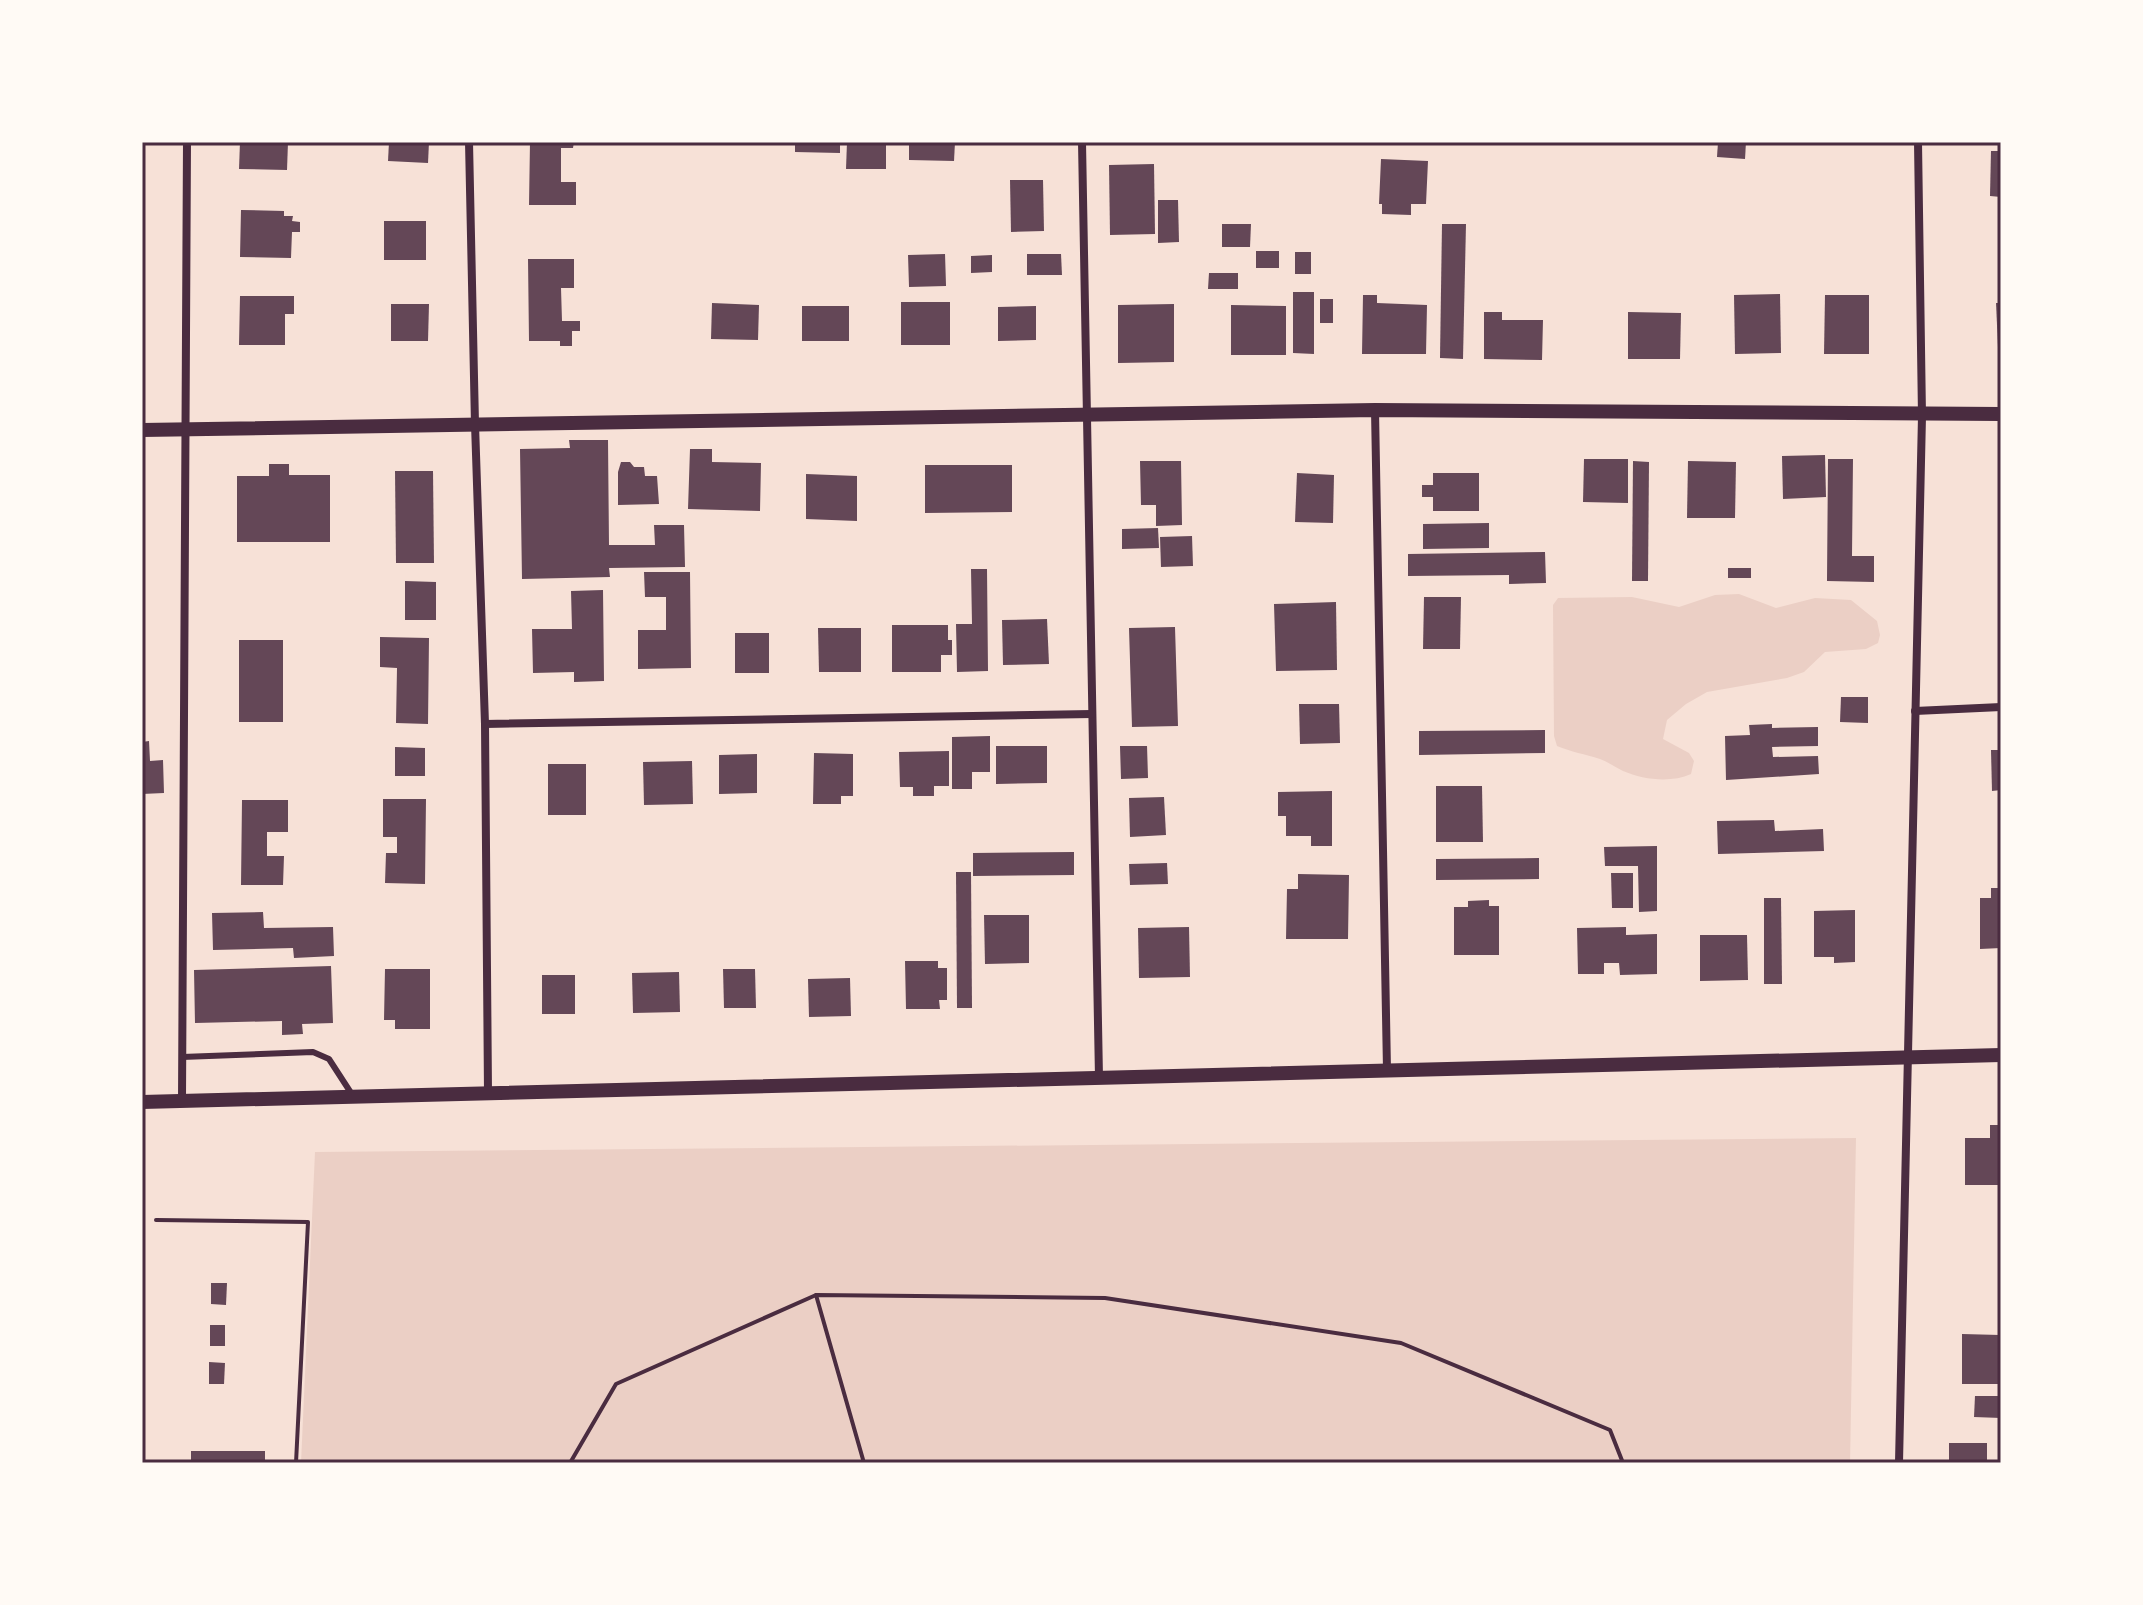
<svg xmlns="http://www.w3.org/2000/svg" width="2143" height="1605" viewBox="0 0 2143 1605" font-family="'Golos Text',sans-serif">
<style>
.green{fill:#ebcfc5}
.building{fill:#644757}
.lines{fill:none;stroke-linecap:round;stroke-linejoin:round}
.path{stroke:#4a2c40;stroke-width:4}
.service{stroke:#4a2c40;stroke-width:6}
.minor{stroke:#4a2c40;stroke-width:8}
.tertiary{stroke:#4a2c40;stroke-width:14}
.neatline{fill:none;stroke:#4a2c40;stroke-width:3}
</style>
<rect width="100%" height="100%" fill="#f7e1d7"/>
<g class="green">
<path d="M1739 594 1776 608 1815 598 1851 600 1877 621 1880 635 1878 643 1866 649 1825 652 1804 672 1787 678 1707 692 1686 704 1667 720 1663 739 1689 753 1694 761 1691 774C1671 783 1644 780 1623 771 1615 767 1608 762 1600 759 1585 754 1571 752 1557 746L1554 736 1553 605 1558 598 1632 597 1679 607 1715 595Z"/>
<polygon points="1856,1138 1850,1463 301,1463 315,1152"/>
</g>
<g class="building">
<polygon points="240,142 288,142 287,170 239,169"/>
<polygon points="389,142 429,142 428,163 388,161"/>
<polygon points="530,142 574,142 573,148 561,148 561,182 576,182 576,205 529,205"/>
<polygon points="795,142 840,142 840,153 795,152"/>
<polygon points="847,142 886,142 886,169 846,169"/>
<polygon points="909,142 955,142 954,161 909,160"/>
<polygon points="1718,142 1746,142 1745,159 1717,157"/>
<polygon points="1991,151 2001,151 2001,197 1990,196"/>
<polygon points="1381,159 1428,161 1426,204 1411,204 1411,215 1382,214 1382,204 1379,204"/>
<polygon points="1154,164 1155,234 1110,235 1109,165"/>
<polygon points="1010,180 1043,180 1044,231 1011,232"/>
<polygon points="1158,200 1178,200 1179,242 1158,243"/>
<polygon points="241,210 284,211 284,216 293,216 292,221 300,222 300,232 292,232 291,258 240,257"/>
<rect x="384" y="221" width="42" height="39"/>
<polygon points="1222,224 1251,224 1250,247 1222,247"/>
<polygon points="1442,224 1466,224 1463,359 1440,358"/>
<rect x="1256" y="251" width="23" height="17"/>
<rect x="1295" y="252" width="16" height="22"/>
<polygon points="945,254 946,286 909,287 908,255"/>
<polygon points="1027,254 1061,254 1062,275 1027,275"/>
<polygon points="992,255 992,272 971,273 971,256"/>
<polygon points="528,259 574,259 574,288 561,288 562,321 580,321 580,331 572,331 572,346 560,346 560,341 529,341"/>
<polygon points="1209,273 1238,273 1238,289 1208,289"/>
<polygon points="1293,292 1314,292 1314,354 1293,353"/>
<polygon points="1780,294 1781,353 1735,354 1734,295"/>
<polygon points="1363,295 1377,295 1377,303 1427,305 1426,354 1362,354"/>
<polygon points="1825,295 1869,295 1869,354 1824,354"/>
<polygon points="240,296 294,296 294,314 285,314 285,345 239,345"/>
<rect x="1320" y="299" width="13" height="24"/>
<rect x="901" y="302" width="49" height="43"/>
<polygon points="712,303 759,305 758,340 711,339"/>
<polygon points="1996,303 2001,303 2001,347 1998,347"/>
<polygon points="391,304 429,304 428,341 391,341"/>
<polygon points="1174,304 1174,362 1118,363 1118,305"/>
<polygon points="1231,305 1286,306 1286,355 1231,355"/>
<rect x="802" y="306" width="47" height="35"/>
<polygon points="1036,306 1036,340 998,341 998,307"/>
<polygon points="1484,312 1502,312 1502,320 1543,320 1542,360 1484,359"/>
<polygon points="1628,312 1681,313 1680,359 1628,359"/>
<polygon points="569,440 608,440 609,545 655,545 654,525 684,525 685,567 609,568 610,577 522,579 520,449 570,448"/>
<polygon points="690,449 712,449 712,462 761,463 760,511 688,509"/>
<polygon points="1825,455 1826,497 1783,499 1782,456"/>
<polygon points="1584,459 1628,459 1628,503 1583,502"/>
<polygon points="1828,459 1853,459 1852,556 1874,556 1874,582 1827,581"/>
<polygon points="1140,461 1181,461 1182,525 1156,526 1156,505 1141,505"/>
<polygon points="1633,461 1649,462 1648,581 1632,581"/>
<polygon points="1688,461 1736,462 1735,518 1687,518"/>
<polygon points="621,462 630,462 634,467 644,467 645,476 657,476 659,504 618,505 618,472"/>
<polygon points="269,464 289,464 289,475 330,475 330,542 237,542 237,476 269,476"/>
<polygon points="925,465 1012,465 1012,512 925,513"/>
<polygon points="395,471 433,471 434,563 396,563"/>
<polygon points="1297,473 1334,475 1333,523 1295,522"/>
<polygon points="1433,473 1479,473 1479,511 1433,511 1433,497 1422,497 1422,485 1433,485"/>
<polygon points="806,474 857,476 857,521 806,519"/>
<polygon points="1489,523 1489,548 1423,549 1423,524"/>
<polygon points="1158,528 1159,548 1122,549 1122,529"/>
<polygon points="1192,536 1193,566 1161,567 1160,537"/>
<polygon points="1545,552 1546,583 1509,584 1509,575 1408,576 1408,554"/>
<rect x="1728" y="568" width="23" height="10"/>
<polygon points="971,569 987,569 988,671 957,672 956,624 972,624"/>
<polygon points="644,572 690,572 691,668 638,669 638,630 666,630 666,597 645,597"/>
<polygon points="405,581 436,582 436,620 405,620"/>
<polygon points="603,590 604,681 574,682 574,672 533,673 532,629 572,629 571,591"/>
<polygon points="1424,597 1461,597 1460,649 1423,649"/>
<polygon points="1336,602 1337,670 1276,671 1274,604"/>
<polygon points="1047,619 1049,664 1003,665 1002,620"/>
<polygon points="892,625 948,625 948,640 952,640 952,655 941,655 941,672 892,672"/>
<polygon points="1175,627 1178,726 1132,727 1129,628"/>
<polygon points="818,628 861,628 861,672 819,672"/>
<rect x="735" y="633" width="34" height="40"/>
<polygon points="380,637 429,638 428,724 396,723 397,668 380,667"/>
<rect x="239" y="640" width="44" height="82"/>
<polygon points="1841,697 1868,697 1868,723 1840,722"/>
<polygon points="1299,704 1339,704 1340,743 1300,744"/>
<polygon points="1772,724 1772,728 1818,727 1818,746 1772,747 1773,757 1818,756 1819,774 1726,780 1725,736 1750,735 1749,725"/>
<polygon points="1545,730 1545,753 1419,755 1419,731"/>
<polygon points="990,736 990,772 972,772 972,789 952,789 952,737"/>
<polygon points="149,741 150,761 163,760 164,793 142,794 142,742"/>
<polygon points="996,746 1047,746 1047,783 996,784"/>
<polygon points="1120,746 1147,746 1148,778 1121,779"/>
<polygon points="395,747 425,748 425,776 395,776"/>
<polygon points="1991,750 2001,750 2001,790 1992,791"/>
<polygon points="949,751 949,786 934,786 934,796 913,796 913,787 900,787 899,752"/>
<polygon points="814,753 853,754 853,796 841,796 841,804 813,804"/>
<polygon points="757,754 757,793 719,794 719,755"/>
<polygon points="692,761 693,804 644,805 643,762"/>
<rect x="548" y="764" width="38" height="51"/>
<polygon points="1436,786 1482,786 1483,842 1436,842"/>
<polygon points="1332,791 1332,846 1311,846 1311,836 1286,836 1286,816 1278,816 1278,792"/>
<polygon points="1164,797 1166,835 1130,837 1129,798"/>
<polygon points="383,799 426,799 425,884 385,883 386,853 397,853 397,837 383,837"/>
<polygon points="242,800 288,800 288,832 267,832 267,856 284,856 283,885 241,885"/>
<polygon points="1774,820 1775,831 1823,829 1824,851 1718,854 1717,821"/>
<polygon points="1657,846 1657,911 1639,912 1638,866 1605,866 1604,847"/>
<polygon points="1074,852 1074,875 973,876 973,853"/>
<polygon points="1539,858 1539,879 1436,880 1436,859"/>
<polygon points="1167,863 1168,884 1130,885 1129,864"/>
<polygon points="956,872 971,872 972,1008 957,1008"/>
<polygon points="1611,873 1633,873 1633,908 1612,908"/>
<polygon points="1298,874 1349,875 1348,939 1286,939 1287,889 1298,889"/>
<polygon points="1991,888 2001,888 2001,948 1980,949 1980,898 1991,898"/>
<polygon points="1764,898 1781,898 1782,984 1764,984"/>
<polygon points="1489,900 1489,906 1499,906 1499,955 1454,955 1454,907 1468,907 1468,901"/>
<polygon points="1855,910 1855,962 1834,963 1834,957 1814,957 1814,911"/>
<polygon points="263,912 264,928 333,927 334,956 294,958 293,948 213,950 212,913"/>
<polygon points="984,915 1029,915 1029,963 985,964"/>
<polygon points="1189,927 1190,977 1139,978 1138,928"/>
<polygon points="1626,927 1626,935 1657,934 1657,974 1620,975 1619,963 1604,963 1604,974 1578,974 1577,928"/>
<polygon points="1700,935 1747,935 1748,980 1700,981"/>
<polygon points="905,961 938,961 938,968 947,968 947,1000 939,1000 940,1009 906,1009"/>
<polygon points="331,966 333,1023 302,1024 303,1034 282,1035 282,1021 195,1023 194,970"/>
<polygon points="385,969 430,969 430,1029 395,1029 395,1020 384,1020"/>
<polygon points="723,969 755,969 756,1008 724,1008"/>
<polygon points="679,972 680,1012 633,1013 632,973"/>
<rect x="542" y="975" width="33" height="39"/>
<polygon points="850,978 851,1016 809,1017 808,979"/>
<polygon points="1990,1125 2001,1125 2001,1185 1965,1185 1965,1138 1990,1138"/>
<polygon points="211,1283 227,1283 226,1305 211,1304"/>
<rect x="210" y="1325" width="15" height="21"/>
<polygon points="1962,1334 2000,1335 1999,1384 1962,1384"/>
<polygon points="209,1362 225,1363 224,1384 209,1384"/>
<polygon points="1975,1396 2001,1396 2001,1418 1974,1417"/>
<rect x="1949" y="1443" width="38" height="20"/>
<rect x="191" y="1451" width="74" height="12"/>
</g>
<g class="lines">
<g class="path">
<polyline points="156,1220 308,1222 296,1463"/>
<polyline points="816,1295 864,1463"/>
<polyline points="570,1463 616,1384 816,1295 1105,1298 1401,1343 1610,1430 1623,1463"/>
</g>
<polyline class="service" points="182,1057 313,1052 329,1059 353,1096"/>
<g class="minor">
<polyline points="469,142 475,424 485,724 488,1092"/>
<polyline points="1082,142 1099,1078"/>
<polyline points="1375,410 1387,1070"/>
<polyline points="1915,711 2001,707"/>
<polyline points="485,724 1092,714"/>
<polyline points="182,1100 187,142"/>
<polyline points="1899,1463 1922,416 1918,142"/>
</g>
<g class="tertiary">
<polyline points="142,430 1375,410 2001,414"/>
<polyline points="142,1102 2001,1055"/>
</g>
</g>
<rect width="2143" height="1605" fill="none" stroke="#fffaf5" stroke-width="288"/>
<rect x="144" y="144" width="1855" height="1317" class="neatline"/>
</svg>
